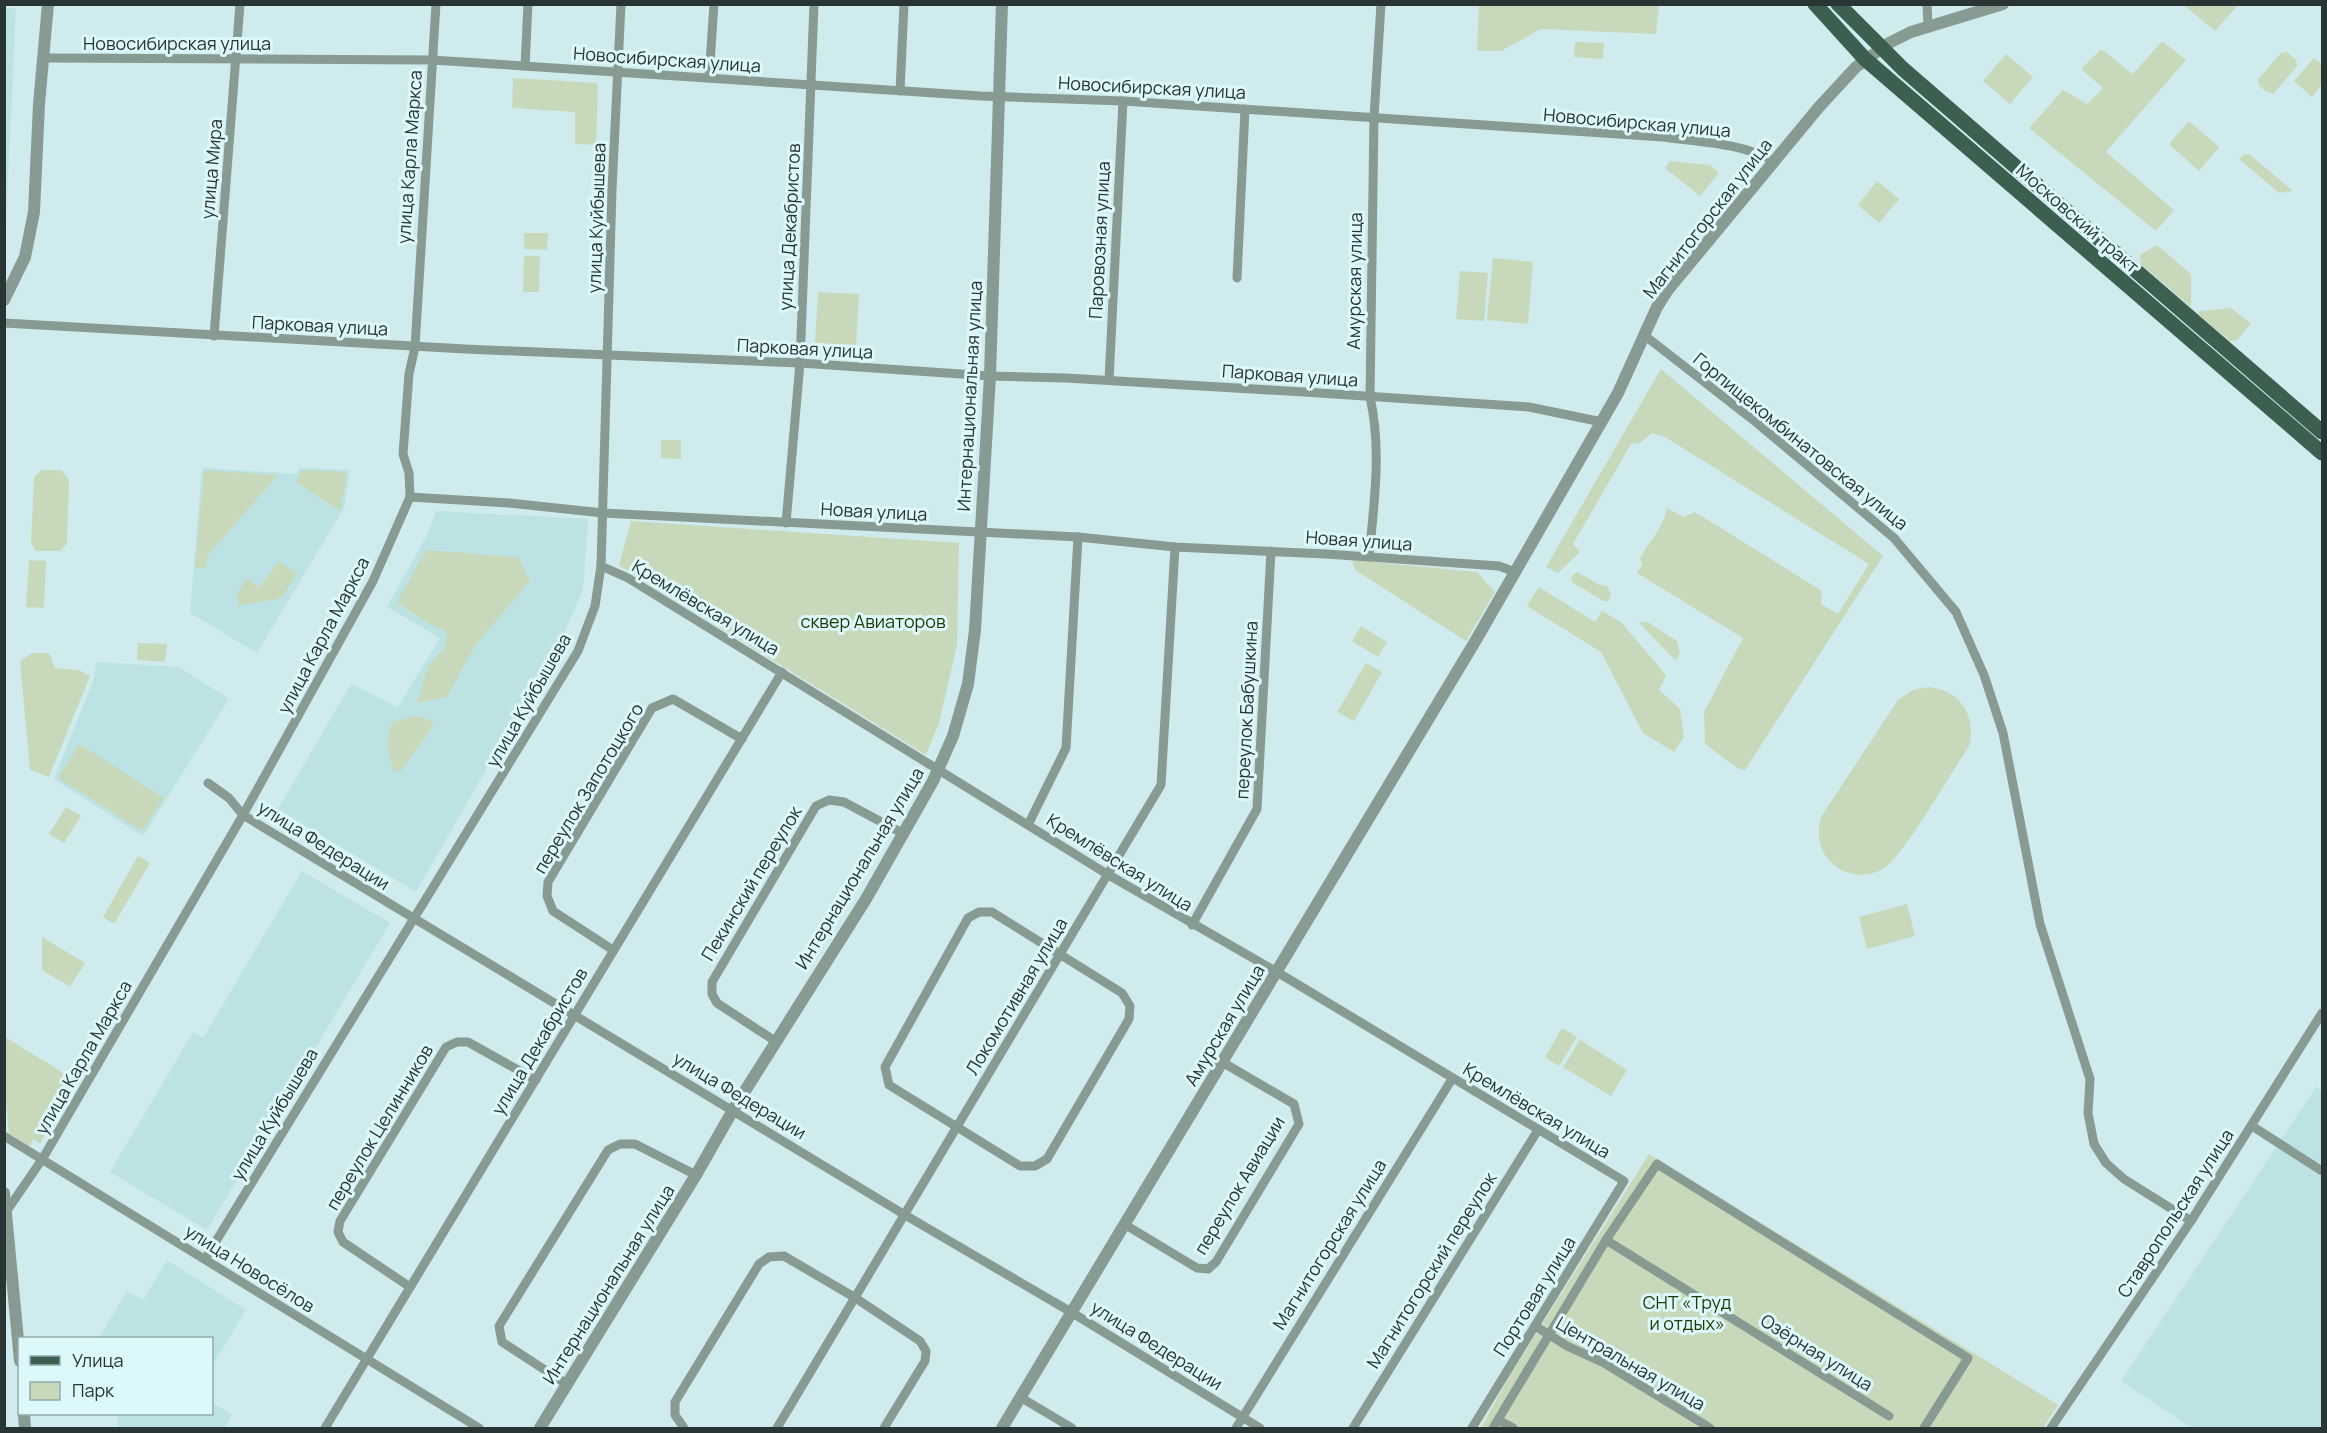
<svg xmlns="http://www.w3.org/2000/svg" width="2327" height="1433" viewBox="0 0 2327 1433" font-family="Manrope,sans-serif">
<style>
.built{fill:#bce2e4}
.green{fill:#c8d9bb}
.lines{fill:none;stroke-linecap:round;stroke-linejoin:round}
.minor{stroke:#889b92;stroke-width:9}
.tertiary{stroke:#889b92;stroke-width:12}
.primary{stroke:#3c5f50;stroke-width:15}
.labels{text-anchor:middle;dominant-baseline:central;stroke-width:6;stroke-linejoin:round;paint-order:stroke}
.street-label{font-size:18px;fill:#293434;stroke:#dcf8fa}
.park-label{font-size:18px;fill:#1f3800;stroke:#dcf8fa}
</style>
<rect width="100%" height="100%" fill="#cfebed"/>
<g class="built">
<polygon points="5,8 16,8 5,242 4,8"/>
<polygon points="202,468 297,474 300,468 350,470 344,508 257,653 190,613"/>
<polygon points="436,511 588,519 583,589 564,634 416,892 278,809 351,684 398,707 440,638 387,607 428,533"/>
<polygon points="96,662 179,667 229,699 143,836 54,779 94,679"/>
<polygon points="302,871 390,923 207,1230 110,1172 193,1032 203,1038"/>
<polygon points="2316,1087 2322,1091 2322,1428 2192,1428 2121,1381"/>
<polygon points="167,1260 246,1310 212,1366 212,1338 104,1338 100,1336 127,1291 143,1300"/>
<polygon points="212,1402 232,1415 224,1428 118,1428 117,1414 212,1414"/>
</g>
<g class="green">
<polygon points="1479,5 1479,4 1659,5 1656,34 1541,29 1501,51 1477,51"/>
<polygon points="2184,5 2238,5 2215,31"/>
<polygon points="2162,41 2186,60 2106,152 2174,210 2156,231 2029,128 2063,90 2087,104 2103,88 2081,69 2101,49 2133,74"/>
<polygon points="1575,42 1604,43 1603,59 1574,57"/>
<path d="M2287 52 2296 60 2297 66 2274 93C2267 94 2257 87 2258 79L2281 53Z"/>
<polygon points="2006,54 2033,77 2010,104 1983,81"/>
<polygon points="2314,58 2322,65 2322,84 2312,97 2294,81"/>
<polygon points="513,78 598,83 596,145 575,144 575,112 512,108"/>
<polygon points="2189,121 2219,147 2199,171 2169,144"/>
<polygon points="2245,154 2249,154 2293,191 2279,193 2239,159"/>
<polygon points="1670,161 1710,165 1719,173 1700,196 1665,168"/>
<polygon points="1877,181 1899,199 1879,223 1858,205"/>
<polygon points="524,233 548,233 547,250 524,249"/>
<polygon points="2157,245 2191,274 2191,307 2141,264 2140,255"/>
<polygon points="524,256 540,256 539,292 523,292"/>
<polygon points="1493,258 1533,262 1528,324 1487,320"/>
<polygon points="1460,271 1488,273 1484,321 1456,319"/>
<polygon points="818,292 859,294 856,345 815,343"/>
<polygon points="2231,308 2251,324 2237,340 2230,341 2198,314 2200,311"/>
<path d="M1661 369 1883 556 1745 770 1739 769 1705 744 1704 712 1743 638 1637 573 1642 565 1640 558C1649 542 1665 525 1667 508L1684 517 1695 512 1822 591 1821 604 1838 614 1869 564 1665 437 1652 433 1640 443 1631 444 1573 544 1580 552 1558 573 1546 567Z"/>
<polygon points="661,440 681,440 681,459 661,458"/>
<polygon points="42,470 62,470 69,480 67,543 60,551 36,551 31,543 34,477"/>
<polygon points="204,470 278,475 209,554 205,568 195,568"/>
<polygon points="301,470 347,472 340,511 296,482"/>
<polygon points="631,521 959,543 957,645 939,723 926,755 619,565"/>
<polygon points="426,550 518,557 530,581 474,647 447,697 417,703 428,666 445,648 447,632 421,619 397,602"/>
<polygon points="29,560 46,561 44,608 26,607"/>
<polygon points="1352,560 1477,572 1495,592 1466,641 1355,570"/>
<polygon points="278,561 297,574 281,598 238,606 237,594 247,578 260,587"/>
<polygon points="1577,572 1600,585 1607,586 1611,594 1608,601 1603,601 1572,582 1571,577"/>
<polygon points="1539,587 1595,622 1602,611 1621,622 1666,675 1659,690 1680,709 1684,737 1674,752 1643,733 1601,652 1527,606"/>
<polygon points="1646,621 1677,641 1680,652 1676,661 1639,623"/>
<polygon points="1361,626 1387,642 1378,657 1352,641"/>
<polygon points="138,643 167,644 165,662 137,660"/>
<polygon points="32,653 49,653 55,668 79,670 90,676 49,777 30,770 20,661"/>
<polygon points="1366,663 1382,672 1354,721 1337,712"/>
<path d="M1929 687C1960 690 1977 716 1969 746 1952 771 1905 854 1884 868 1869 878 1847 877 1833 864 1819 852 1816 834 1821 817L1898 700 1915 689Z"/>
<path d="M415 716 431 720 433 726 403 769 398 772 393 769C388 754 385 736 393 722Z"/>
<polygon points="79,744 164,798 142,831 58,778"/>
<polygon points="66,807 81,816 64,843 49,834"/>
<polygon points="138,856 150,863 114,924 103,917"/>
<polygon points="1907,904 1915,936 1867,949 1859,917"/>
<polygon points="42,937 85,963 70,987 42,970"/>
<polygon points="1562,1028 1577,1037 1559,1066 1545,1057"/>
<polygon points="5,1037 75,1080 40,1144 34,1139 29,1146 9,1133 4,1081"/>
<polygon points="1580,1040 1627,1070 1611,1096 1563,1067"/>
<polygon points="1649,1154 2058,1405 2043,1428 1481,1428 1507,1380"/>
</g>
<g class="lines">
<g class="minor">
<polyline points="1927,4 1928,26"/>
<path d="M44 58 432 60 981 96 1123 101 1663 137C1700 142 1741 143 1774 161"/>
<polyline points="525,66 528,4"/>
<polyline points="709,78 714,4"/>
<polyline points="900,91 904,4"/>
<polyline points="1237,278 1245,109"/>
<polyline points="4,323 465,349 800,363 990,376 1066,378 1304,392 1529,407 1602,422"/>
<polyline points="1644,335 1757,423 1894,538 1956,612 1984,675 2003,733 2040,924 2090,1079 2088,1113 2094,1144 2106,1163 2124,1179 2191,1221"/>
<polyline points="214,336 240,4"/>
<polyline points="1109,380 1123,101"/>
<polyline points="410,497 509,503 603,513 1078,537 1175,547 1326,554 1499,566 1515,572"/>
<polyline points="786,523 800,363 814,4"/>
<path d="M1369 557C1374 503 1382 450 1370 397L1374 117 1381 4"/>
<polyline points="601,566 628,578 1107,874 1277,972 1624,1181 1472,1428"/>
<polyline points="208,783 229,798 243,815 905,1215 1071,1312 1260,1428"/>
<polyline points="1028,825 1066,748 1078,537"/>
<polygon points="979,912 992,912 1122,993 1130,1006 1129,1019 1047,1159 1035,1166 1020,1166 889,1085 885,1067 968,918"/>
<polyline points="1192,925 1257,809 1271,551"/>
<polyline points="613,950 553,911 547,896 548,882 652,708 673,699 742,739"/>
<polyline points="775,1041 717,1003 712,994 712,982 816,806 829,800 844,802 904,834"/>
<polyline points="2252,1126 2322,1171"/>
<polyline points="4,1136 479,1428"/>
<polyline points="6,1212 43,1158 243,815 373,581 410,497 409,473 403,454 409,374 415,347 436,4"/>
<polyline points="1124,1224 1197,1268 1208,1269 1216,1262 1299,1124 1294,1104 1222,1062"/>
<polyline points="1606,1240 1889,1416"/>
<polyline points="205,1259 578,651 595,606 601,566 612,190 621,4"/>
<polyline points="410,1287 343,1242 338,1232 340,1221 446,1047 457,1042 468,1042 536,1080"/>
<polyline points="1535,1326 1567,1346 1604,1363 1710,1428"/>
<polyline points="568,1385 502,1342 499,1326 608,1150 620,1144 635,1144 696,1175"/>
<polyline points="1020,1397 1072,1428"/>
<polyline points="1498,1420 1513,1428"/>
<polyline points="325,1428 782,672"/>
<polyline points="684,1428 675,1415 675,1402 759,1264 769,1257 784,1256 854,1297 920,1341 926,1351 925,1361 884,1428"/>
<polyline points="777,1428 1161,785 1175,547"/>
<polyline points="1236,1428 1452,1079"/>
<polyline points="1353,1428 1538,1130"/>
<polyline points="1493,1428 1606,1240 1657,1164 1968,1358 1924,1428"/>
<polyline points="2051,1428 2191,1221 2322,1013"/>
</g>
<g class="tertiary">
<polyline points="4,300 25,257 34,212 39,104 48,4"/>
<polyline points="4,1193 20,1361"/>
<polyline points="24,1414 25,1428"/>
<polyline points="540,1428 696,1175 733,1110 866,899 933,781 953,736 968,684 975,630 990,376 1002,4"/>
<polyline points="1002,1428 1476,640 1618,393 1657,307 1667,291 1819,107 1856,67 1889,43 1911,32 2003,4"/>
</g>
<g class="primary">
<polyline points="1815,4 1865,59 2322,453"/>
<polyline points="1838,4 1903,69 2322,432"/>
</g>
</g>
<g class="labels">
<g class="street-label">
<text x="177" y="43">Новосибирская улица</text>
<text transform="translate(667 59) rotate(4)">Новосибирская улица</text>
<text transform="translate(1152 87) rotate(3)">Новосибирская улица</text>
<text transform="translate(1637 122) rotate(5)">Новосибирская улица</text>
<text transform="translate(409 157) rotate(-86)">улица Карла Маркса</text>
<text transform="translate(211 169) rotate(-85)">улица Мира</text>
<text transform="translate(596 218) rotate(-88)">улица Куйбышева</text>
<text transform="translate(1707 218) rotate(-52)">Магнитогорская улица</text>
<text transform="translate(2078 218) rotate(41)">Московский тракт</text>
<text transform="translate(789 227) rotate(-87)">улица Декабристов</text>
<text transform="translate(1099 240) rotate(-87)">Паровозная улица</text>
<text transform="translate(1354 281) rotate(-89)">Амурская улица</text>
<text transform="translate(320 325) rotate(3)">Парковая улица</text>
<text transform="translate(805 348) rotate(3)">Парковая улица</text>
<text transform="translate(1290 375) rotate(4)">Парковая улица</text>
<text transform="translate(969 396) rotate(-87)">Интернациональная улица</text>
<text transform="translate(1801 441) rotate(39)">Горпищекомбинатовская улица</text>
<text transform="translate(874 511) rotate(3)">Новая улица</text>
<text transform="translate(1359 540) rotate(4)">Новая улица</text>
<text transform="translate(706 607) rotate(31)">Кремлёвская улица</text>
<text transform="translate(323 635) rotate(-62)">улица Карла Маркса</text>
<text transform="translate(528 700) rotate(-60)">улица Куйбышева</text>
<text transform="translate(1246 710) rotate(-87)">переулок Бабушкина</text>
<text transform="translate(588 788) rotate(-59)">переулок Запотоцкого</text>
<text transform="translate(324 845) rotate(32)">улица Федерации</text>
<text transform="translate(1120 862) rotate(32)">Кремлёвская улица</text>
<text transform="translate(859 868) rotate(-59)">Интернациональная улица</text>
<text transform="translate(751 883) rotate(-59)">Пекинский переулок</text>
<text transform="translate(1016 996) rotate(-59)">Локомотивная улица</text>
<text transform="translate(1224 1025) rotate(-59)">Амурская улица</text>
<text transform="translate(539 1041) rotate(-59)">улица Декабристов</text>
<text transform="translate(83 1057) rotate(-60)">улица Карла Маркса</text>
<text transform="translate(740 1095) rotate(31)">улица Федерации</text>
<text transform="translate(1537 1110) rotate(31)">Кремлёвская улица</text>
<text transform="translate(274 1114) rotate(-59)">улица Куйбышева</text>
<text transform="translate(379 1127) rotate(-59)">переулок Целинников</text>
<text transform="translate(1239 1185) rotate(-59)">переулок Авиации</text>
<text transform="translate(2175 1213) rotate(-57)">Ставропольская улица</text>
<text transform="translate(1329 1244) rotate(-58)">Магнитогорская улица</text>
<text transform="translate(250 1268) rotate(32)">улица Новосёлов</text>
<text transform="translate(1431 1270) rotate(-58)">Магнитогорский переулок</text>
<text transform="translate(608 1284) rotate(-58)">Интернациональная улица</text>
<text transform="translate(1534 1296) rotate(-58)">Портовая улица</text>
<text transform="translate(1157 1345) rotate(32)">улица Федерации</text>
<text transform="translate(1817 1352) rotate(32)">Озёрная улица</text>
<text transform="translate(1631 1363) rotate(30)">Центральная улица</text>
</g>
<g class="park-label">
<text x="873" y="621">сквер Авиаторов</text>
<text x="1687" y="1302">СНТ «Труд<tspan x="1687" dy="21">и отдых»</tspan></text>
</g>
</g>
<rect width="2327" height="1433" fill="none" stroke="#293434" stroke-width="12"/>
<rect x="18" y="1337" width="195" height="78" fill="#dcf8fa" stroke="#94aaab" stroke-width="1.5"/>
<rect x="30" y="1356" width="30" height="9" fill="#3c5f50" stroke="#94aaab" stroke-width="1.5"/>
<text x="72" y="1367" font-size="18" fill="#293434">Улица</text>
<rect x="30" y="1382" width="30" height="18" fill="#c8d9bb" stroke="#94aaab" stroke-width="1.5"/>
<text x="72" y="1397" font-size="18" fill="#293434">Парк</text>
</svg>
